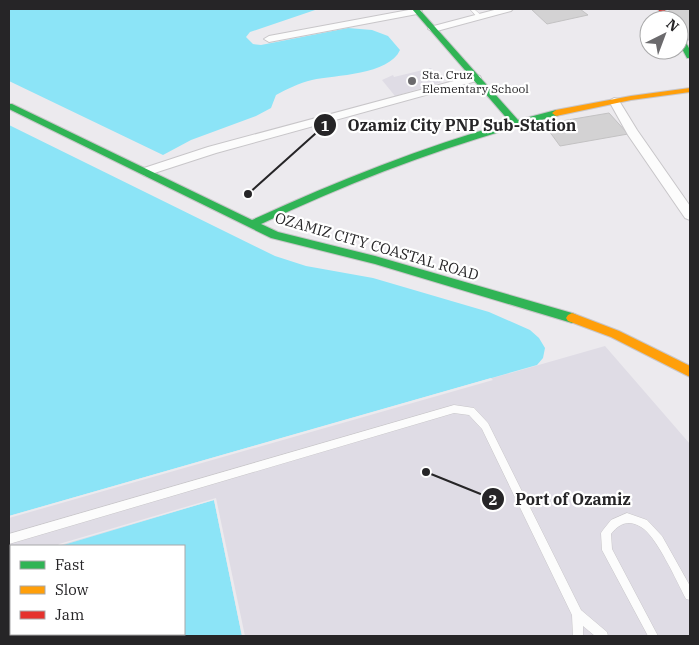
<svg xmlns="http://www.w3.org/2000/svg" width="699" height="645" viewBox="0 0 699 645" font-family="'IBM Plex Serif',serif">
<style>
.built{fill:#dfdce5}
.water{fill:#8ce4f7}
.pier{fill:#eceaee}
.building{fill:#d3d2d3;stroke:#c3c2c3}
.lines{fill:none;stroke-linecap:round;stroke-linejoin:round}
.lane-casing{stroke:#c8c6c9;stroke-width:1}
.street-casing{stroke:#c8c6c9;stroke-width:2}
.fast-casing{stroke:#c8c6c9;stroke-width:2}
.slow-casing{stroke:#c8c6c9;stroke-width:2}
.jam-casing{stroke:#c8c6c9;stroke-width:2}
.lane{fill:#fcfcfc;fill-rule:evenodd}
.street{fill:#fcfcfc;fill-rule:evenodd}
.fast{fill:#30b455;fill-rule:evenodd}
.slow{fill:#ff9f0a;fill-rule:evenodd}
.jam{fill:#e5322d;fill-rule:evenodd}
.poi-dot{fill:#6b6a6d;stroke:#fff;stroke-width:2}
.labels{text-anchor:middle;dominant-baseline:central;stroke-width:4.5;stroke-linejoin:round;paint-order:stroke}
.far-poi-label{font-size:12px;fill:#262527;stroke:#fff;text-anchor:start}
.street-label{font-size:15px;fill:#262527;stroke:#fff}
.leader{fill:none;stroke:#262527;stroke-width:2}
.callout-dot{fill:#262527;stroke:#fff;stroke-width:2}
.mark-label{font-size:15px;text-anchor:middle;font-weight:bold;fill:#fff}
.callout-label{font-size:16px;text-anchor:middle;font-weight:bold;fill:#262527;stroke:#fff;stroke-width:4.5;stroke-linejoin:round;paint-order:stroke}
</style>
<rect width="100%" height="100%" fill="#eceaee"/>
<g class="built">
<polygon points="431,68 442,82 395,96 382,80 393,75 394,77"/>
<polygon points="605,346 690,444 690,636 242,636 214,500 60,546 11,546 11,561 9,561 9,516"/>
</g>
<g class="water">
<path d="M9 9H318L250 32 246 37 253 44 261 45 348 28 372 30 388 36 400 50C389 75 335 75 312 80 299 83 287 89 276 95L271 108 256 116 191 140 163 155 9 81Z"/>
<polygon points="9,125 275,256 306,266 373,278 489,312 530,330 539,338 545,348 543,358 537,365 9,516"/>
<polygon points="214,500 242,636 9,636 9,561 11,561 11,634 184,634 184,546 60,546"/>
</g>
<g class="pier">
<polygon points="491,378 493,380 9,518 9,516"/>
<polygon points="216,498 245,636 242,636 214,500 57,546 59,544"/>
</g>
<g class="building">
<polygon points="531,9 580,9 588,15 547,24"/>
<polygon points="668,9 690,9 690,42 679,25 679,20 676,20"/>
<polygon points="609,113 628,134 560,146 544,124"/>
</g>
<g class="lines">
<defs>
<g id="lane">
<polygon points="470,9 474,9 482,16 482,18 478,18"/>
<polygon points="454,405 474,408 488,423 581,610 607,632 608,636 595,636 583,626 583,636 573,636 572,615 482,429 469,415 454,413 9,544 9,534"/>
<path d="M627 513 647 520 662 536 690 586V600L686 599C677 582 656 535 641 527 628 519 619 524 611 534L612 549 658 636H648L602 550 601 533 603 530 611 520Z"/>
</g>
<g id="street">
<polygon points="414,9 422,11 417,14 269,42 264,39 269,36"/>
<polygon points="498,9 513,9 511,11 433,32 428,29 430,27"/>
<polygon points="476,75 480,76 481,78 480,80 216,153 145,176 139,172 141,169 208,147"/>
<polygon points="614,98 618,99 637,130 690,206 690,220 685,218 628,135 609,101"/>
</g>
<g id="fast">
<path d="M412 9H419L518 120 556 110 559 111V115C456 142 358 178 261 224L278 232 375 256 572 313 576 315 578 318 576 321 572 323 375 264 271 238 9 109V104H12L252 220C336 181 421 148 510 122Z"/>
<polygon points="679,35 682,35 690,50 690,58 687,58 679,43"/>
</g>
<g id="slow">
<polygon points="690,88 690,92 631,100 556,116 552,113 556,110 631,96"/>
<polygon points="572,313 619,331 690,366 690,377 611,337 568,321 566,318 568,315"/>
</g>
<polygon id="jam" points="658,9 664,9 672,20 664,20"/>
</defs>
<use href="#lane" class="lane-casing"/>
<use href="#street" class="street-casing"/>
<use href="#fast" class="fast-casing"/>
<use href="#slow" class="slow-casing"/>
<use href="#jam" class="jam-casing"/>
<use href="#lane" class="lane"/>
<use href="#street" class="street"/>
<use href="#fast" class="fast"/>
<use href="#slow" class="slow"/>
<use href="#jam" class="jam"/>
</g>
<circle class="poi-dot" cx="412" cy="81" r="5"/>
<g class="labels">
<g class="far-poi-label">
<text x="422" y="74">Sta. Cruz<tspan x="422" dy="14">Elementary School</tspan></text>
</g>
<g class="street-label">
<text transform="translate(377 246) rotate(16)">OZAMIZ CITY COASTAL ROAD</text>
</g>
</g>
<path class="leader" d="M248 194L325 125M426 472L493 499"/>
<g class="callout-dot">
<circle cx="248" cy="194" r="5"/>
<circle cx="426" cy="472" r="5"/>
<circle cx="325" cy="125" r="12"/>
<circle cx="493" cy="499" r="12"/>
</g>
<g class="mark-label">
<text x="325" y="131">1</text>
<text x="493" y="505">2</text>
</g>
<g class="callout-label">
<text x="462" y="131">Ozamiz City PNP Sub-Station</text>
<text x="573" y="505">Port of Ozamiz</text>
</g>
<rect width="699" height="645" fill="none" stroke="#262527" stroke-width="20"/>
<rect x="10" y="545" width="175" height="90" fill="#ffffff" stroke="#a8a8a9"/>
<rect x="20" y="561" width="25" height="8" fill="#30b455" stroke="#a8a8a9"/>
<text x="55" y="570" font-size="15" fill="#262527">Fast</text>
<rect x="20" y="586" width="25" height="8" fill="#ff9f0a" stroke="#a8a8a9"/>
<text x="55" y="595" font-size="15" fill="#262527">Slow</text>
<rect x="20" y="611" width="25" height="8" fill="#e5322d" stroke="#a8a8a9"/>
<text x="55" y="620" font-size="15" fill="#262527">Jam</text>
<g transform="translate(664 35) rotate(42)"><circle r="24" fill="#ffffff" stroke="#a8a8a9"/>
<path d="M0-4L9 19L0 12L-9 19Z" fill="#6b6a6d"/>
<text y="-8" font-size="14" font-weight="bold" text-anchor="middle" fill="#262527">N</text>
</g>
</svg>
